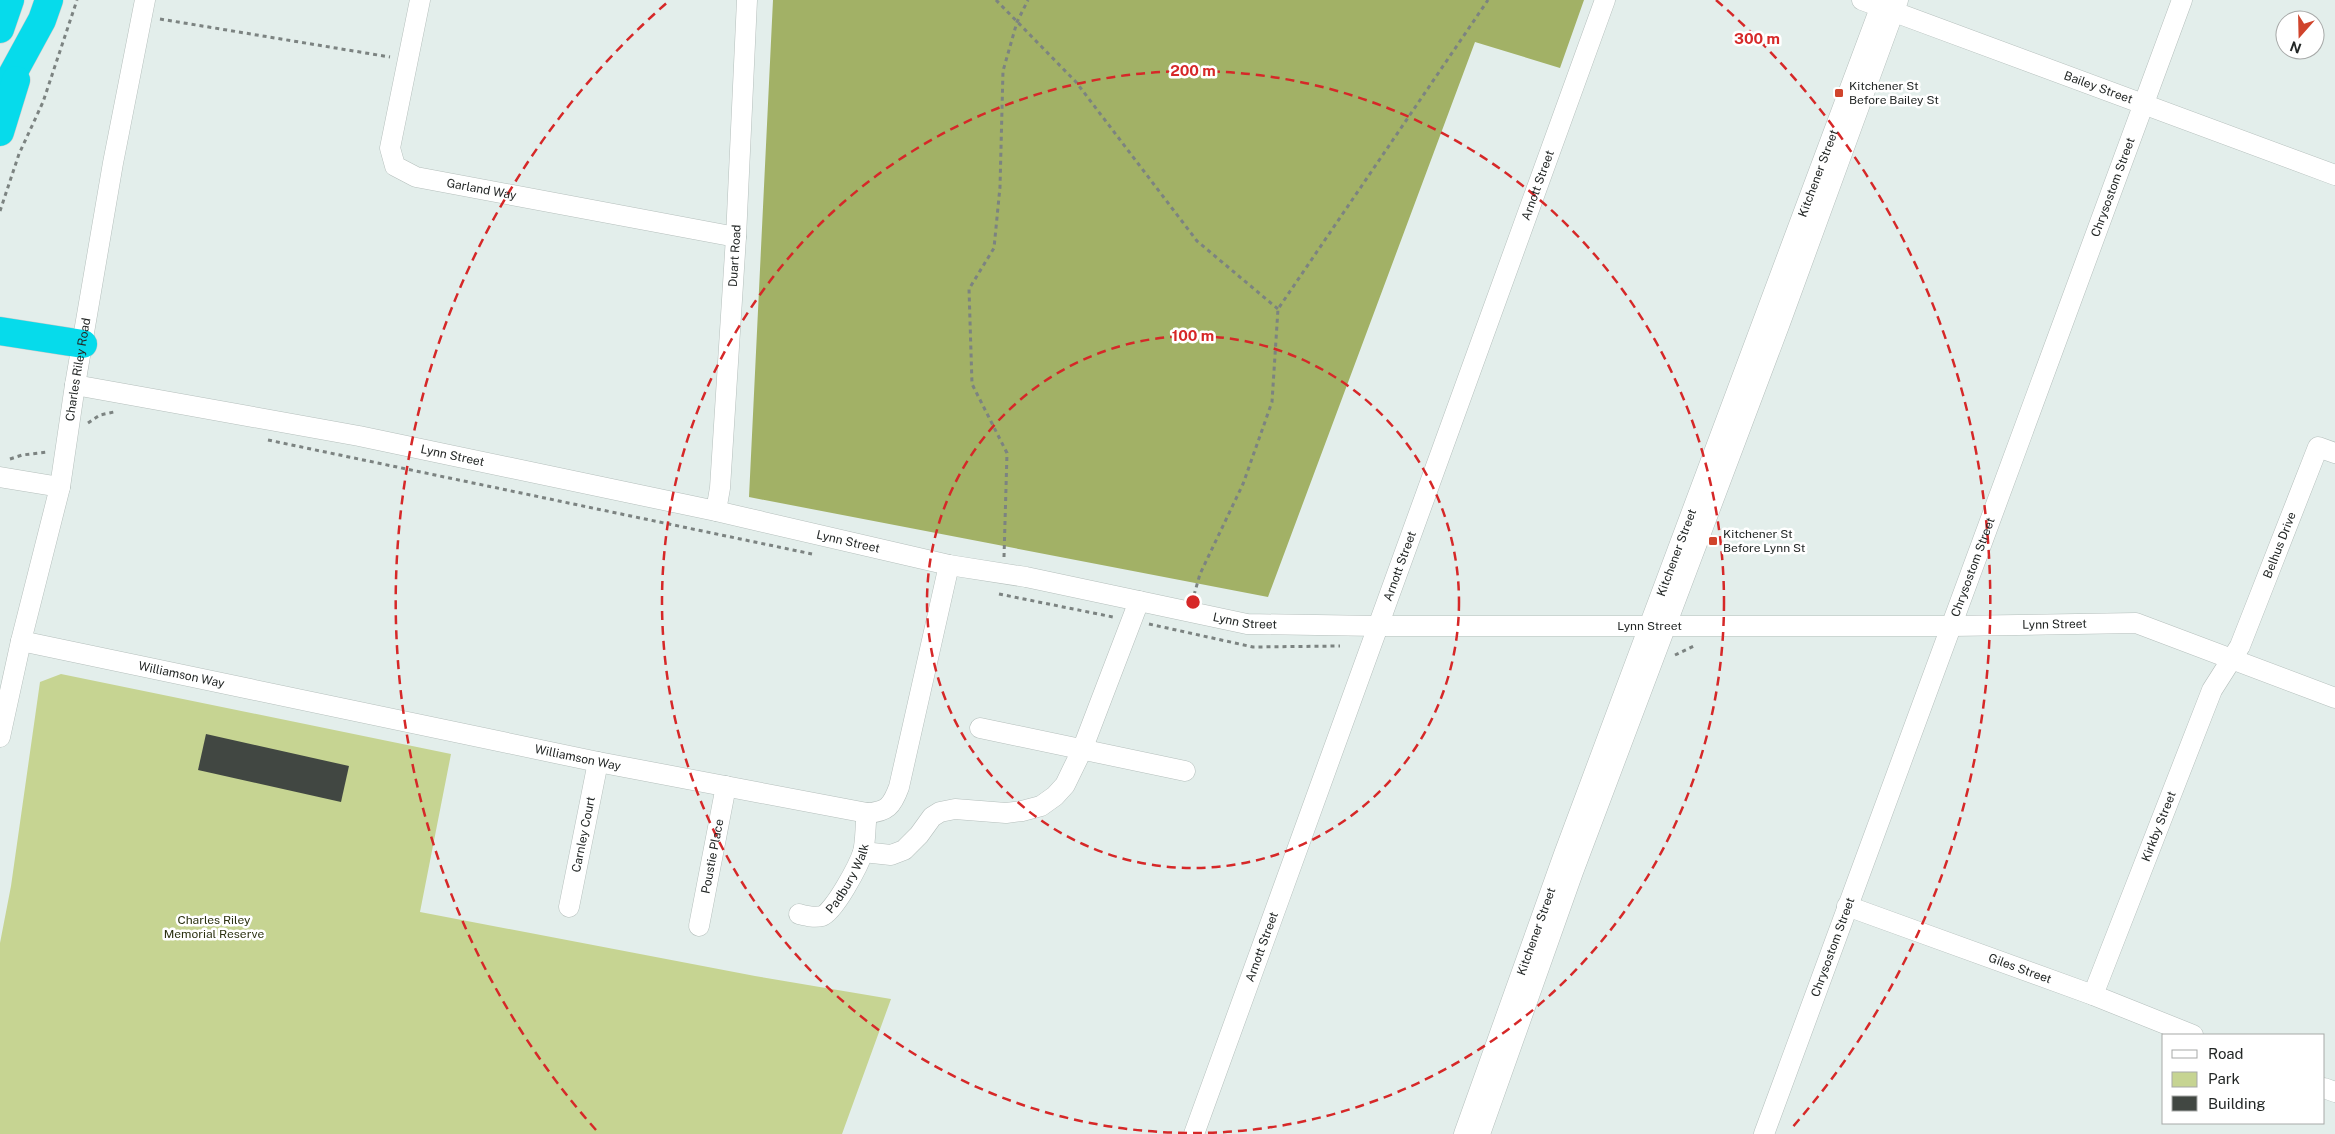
<svg xmlns="http://www.w3.org/2000/svg" width="2335" height="1134" viewBox="0 0 2335 1134" font-family="'Public Sans',sans-serif">
<style>
.green{fill:#c6d492}
.forest{fill:#a2b166}
.building{fill:#414742}
.lines{fill:none;stroke-linecap:round;stroke-linejoin:round}
.minor-casing{stroke:#b5bfbc;stroke-width:21}
.highway-casing{stroke:#cacbcb;stroke-width:29}
.path{stroke:#7c8381;stroke-width:3;stroke-dasharray:4 4;stroke-linecap:butt}
.minor{stroke:#fff;stroke-width:20}
.highway{stroke:#06dbeb;stroke-width:28}
.ring{fill:none;stroke:#d62828;stroke-width:2.5;stroke-dasharray:9 6}
.poi-dot{fill:#d0442c;stroke:#fff;stroke-width:2}
.labels{text-anchor:middle;dominant-baseline:central;stroke-width:5;stroke-linejoin:round;paint-order:stroke}
.poi-label{font-size:12px;fill:#232726;stroke:#fff;text-anchor:start}
.street-label{font-size:12px;fill:#232726;stroke:#fff}
.park-label{font-size:12px;fill:#2b3110;stroke:#fff}
.centre{fill:#d62828;stroke:#fff;stroke-width:2.5}
.ring-label{font-size:15px;text-anchor:middle;font-weight:bold;fill:#d62828;stroke:#fff;stroke-width:5;stroke-linejoin:round;paint-order:stroke}
</style>
<rect width="100%" height="100%" fill="#e3eeeb"/>
<polygon class="green" points="61,674 451,754 420,912 755,976 891,999 842,1134 0,1134 0,943 11,886 40,682"/>
<polygon class="forest" points="773,0 1584,0 1560,68 1475,42 1268,597 749,497"/>
<polygon class="building" points="206,734 349,766 341,802 198,770"/>
<g class="lines">
<defs>
<g id="minor">
<path id="s1" d="M420 0 390 148 395 166 416 177 736 237"/>
<path id="s2" d="M1862 0 2335 175"/>
<path id="s3" d="M75 385 359 436 716 511 949 565 1026 577 1247 624 1378 626H1952L2136 623 2335 698"/>
<polyline points="0,477 60,487"/>
<path id="s4" d="M716 511 720 488 736 237 747 0"/>
<path id="s5" d="M21 641 598 762 867 813C887 812 892 806 899 787L949 565"/>
<polyline points="980,728 1185,771"/>
<path id="s6" d="M0 737 21 641 60 487 75 385 113 163 145 0"/>
<polyline points="863,852 891,855 904,850 919,835 932,817 940,812 955,809 1006,813 1022,811 1041,806 1055,796 1065,785 1082,750 1139,601"/>
<path id="s7" d="M1847 906 2093 995 2193 1035"/>
<path id="s8" d="M569 907 598 762"/>
<path id="s9" d="M799 914C807 916 814 918 822 916 834 912 859 865 863 852 866 840 865 825 867 813"/>
<path id="s10" d="M699 926 726 786"/>
<path id="s11" d="M2093 995 2212 690 2240 646 2318 447 2335 453"/>
<polyline points="2324,1088 2335,1092"/>
<path id="s12" d="M1194 1134 1605 0"/>
<path id="s13" d="M1464 1134 1564 854 1883 0"/>
<polyline points="1480,1134 1573,872 1780,323 1898,0"/>
<path id="s14" d="M1764 1134 2182 0"/>
</g>
<g id="highway">
<polyline points="0,29 10,0"/>
<polyline points="0,97 42,20 49,0"/>
<polyline points="0,132 16,80"/>
<polyline points="0,331 83,344"/>
</g>
</defs>
<use href="#minor" class="minor-casing"/>
<use href="#highway" class="highway-casing"/>
<g class="path">
<polyline points="996,0 1076,82 1197,241 1278,309"/>
<polyline points="160,19 390,57"/>
<polyline points="0,211 19,154 43,102 77,0"/>
<polyline points="88,423 100,415 114,412"/>
<polyline points="268,440 812,554"/>
<polyline points="10,459 22,455 48,452"/>
<polyline points="1004,557 1007,453 972,384 969,289 994,248 1000,187 1003,71 1017,22 1028,0"/>
<polyline points="999,594 1113,617"/>
<polyline points="1194,595 1200,574 1243,484 1272,402 1278,309 1488,0"/>
<polyline points="1149,624 1253,647 1340,646"/>
<polyline points="1675,655 1694,646"/>
</g>
<use href="#minor" class="minor"/>
<use href="#highway" class="highway"/>
</g>
<g class="ring">
<circle cx="1193" cy="602" r="266"/>
<circle cx="1193" cy="602" r="531"/>
<path d="M596 1130A797 797 0 0 1 670 0M1716 0A797 797 0 0 1 1790 1130"/>
</g>
<g class="poi-dot">
<rect x="1834" y="88" width="10" height="10" rx="2.5"/>
<rect x="1708" y="536" width="10" height="10" rx="2.5"/>
</g>
<g class="labels">
<g class="poi-label">
<text x="1849" y="86">Kitchener St<tspan x="1849" dy="14">Before Bailey St</tspan></text>
<text x="1723" y="534">Kitchener St<tspan x="1723" dy="14">Before Lynn St</tspan></text>
</g>
<g class="street-label">
<text stroke="none"><textPath href="#s2" startOffset="252">Bailey Street</textPath></text>
<text stroke="none"><textPath href="#s13" startOffset="1024">Kitchener Street</textPath></text>
<text stroke="none"><textPath href="#s12" startOffset="1009">Arnott Street</textPath></text>
<text stroke="none"><textPath href="#s14" startOffset="1009">Chrysostom Street</textPath></text>
<text stroke="none"><textPath href="#s1" startOffset="260">Garland Way</textPath></text>
<text stroke="none"><textPath href="#s4" startOffset="256">Duart Road</textPath></text>
<text stroke="none"><textPath href="#s6" startOffset="376">Charles Riley Road</textPath></text>
<text stroke="none"><textPath href="#s3" startOffset="384">Lynn Street</textPath></text>
<text stroke="none"><textPath href="#s3" startOffset="789">Lynn Street</textPath></text>
<text stroke="none"><textPath href="#s11" startOffset="488">Belhus Drive</textPath></text>
<text stroke="none"><textPath href="#s13" startOffset="619">Kitchener Street</textPath></text>
<text stroke="none"><textPath href="#s12" startOffset="604">Arnott Street</textPath></text>
<text stroke="none"><textPath href="#s14" startOffset="604">Chrysostom Street</textPath></text>
<text stroke="none"><textPath href="#s3" startOffset="1194">Lynn Street</textPath></text>
<text stroke="none"><textPath href="#s3" startOffset="1599">Lynn Street</textPath></text>
<text stroke="none"><textPath href="#s3" startOffset="2004">Lynn Street</textPath></text>
<text stroke="none"><textPath href="#s5" startOffset="164">Williamson Way</textPath></text>
<text stroke="none"><textPath href="#s5" startOffset="569">Williamson Way</textPath></text>
<text stroke="none"><textPath href="#s11" startOffset="181">Kirkby Street</textPath></text>
<text stroke="none"><textPath href="#s8" startOffset="74">Carnley Court</textPath></text>
<text stroke="none"><textPath href="#s10" startOffset="71">Poustie Place</textPath></text>
<text stroke="none"><textPath href="#s9" startOffset="70">Padbury Walk</textPath></text>
<text stroke="none"><textPath href="#s13" startOffset="215">Kitchener Street</textPath></text>
<text stroke="none"><textPath href="#s14" startOffset="199">Chrysostom Street</textPath></text>
<text stroke="none"><textPath href="#s12" startOffset="199">Arnott Street</textPath></text>
<text stroke="none"><textPath href="#s7" startOffset="184">Giles Street</textPath></text>
</g>
<g class="park-label">
<text x="214" y="920">Charles Riley<tspan x="214" dy="14">Memorial Reserve</tspan></text>
</g>
</g>
<circle cx="1193" cy="602" r="8" class="centre"/>
<g class="ring-label">
<text x="1757" y="44">300 m</text>
<text x="1193" y="76">200 m</text>
<text x="1193" y="341">100 m</text>
</g>
<rect x="2162" y="1034" width="162" height="90" fill="#ffffff" stroke="#a7a9a8"/>
<rect x="2172" y="1050" width="25" height="8" fill="#ffffff" stroke="#a7a9a8"/>
<text x="2208" y="1059" font-size="15" fill="#232726">Road</text>
<rect x="2172" y="1072" width="25" height="15" fill="#c6d492" stroke="#a7a9a8"/>
<text x="2208" y="1084" font-size="15" fill="#232726">Park</text>
<rect x="2172" y="1096" width="25" height="15" fill="#414742" stroke="#a7a9a8"/>
<text x="2208" y="1109" font-size="15" fill="#232726">Building</text>
<g transform="translate(2300 35) rotate(200)"><circle r="24" fill="#ffffff" stroke="#a7a9a8"/>
<path d="M0-4L9 19L0 12L-9 19Z" fill="#d0442c"/>
<text y="-8" font-size="14" font-weight="bold" text-anchor="middle" fill="#232726">N</text>
</g>
</svg>
